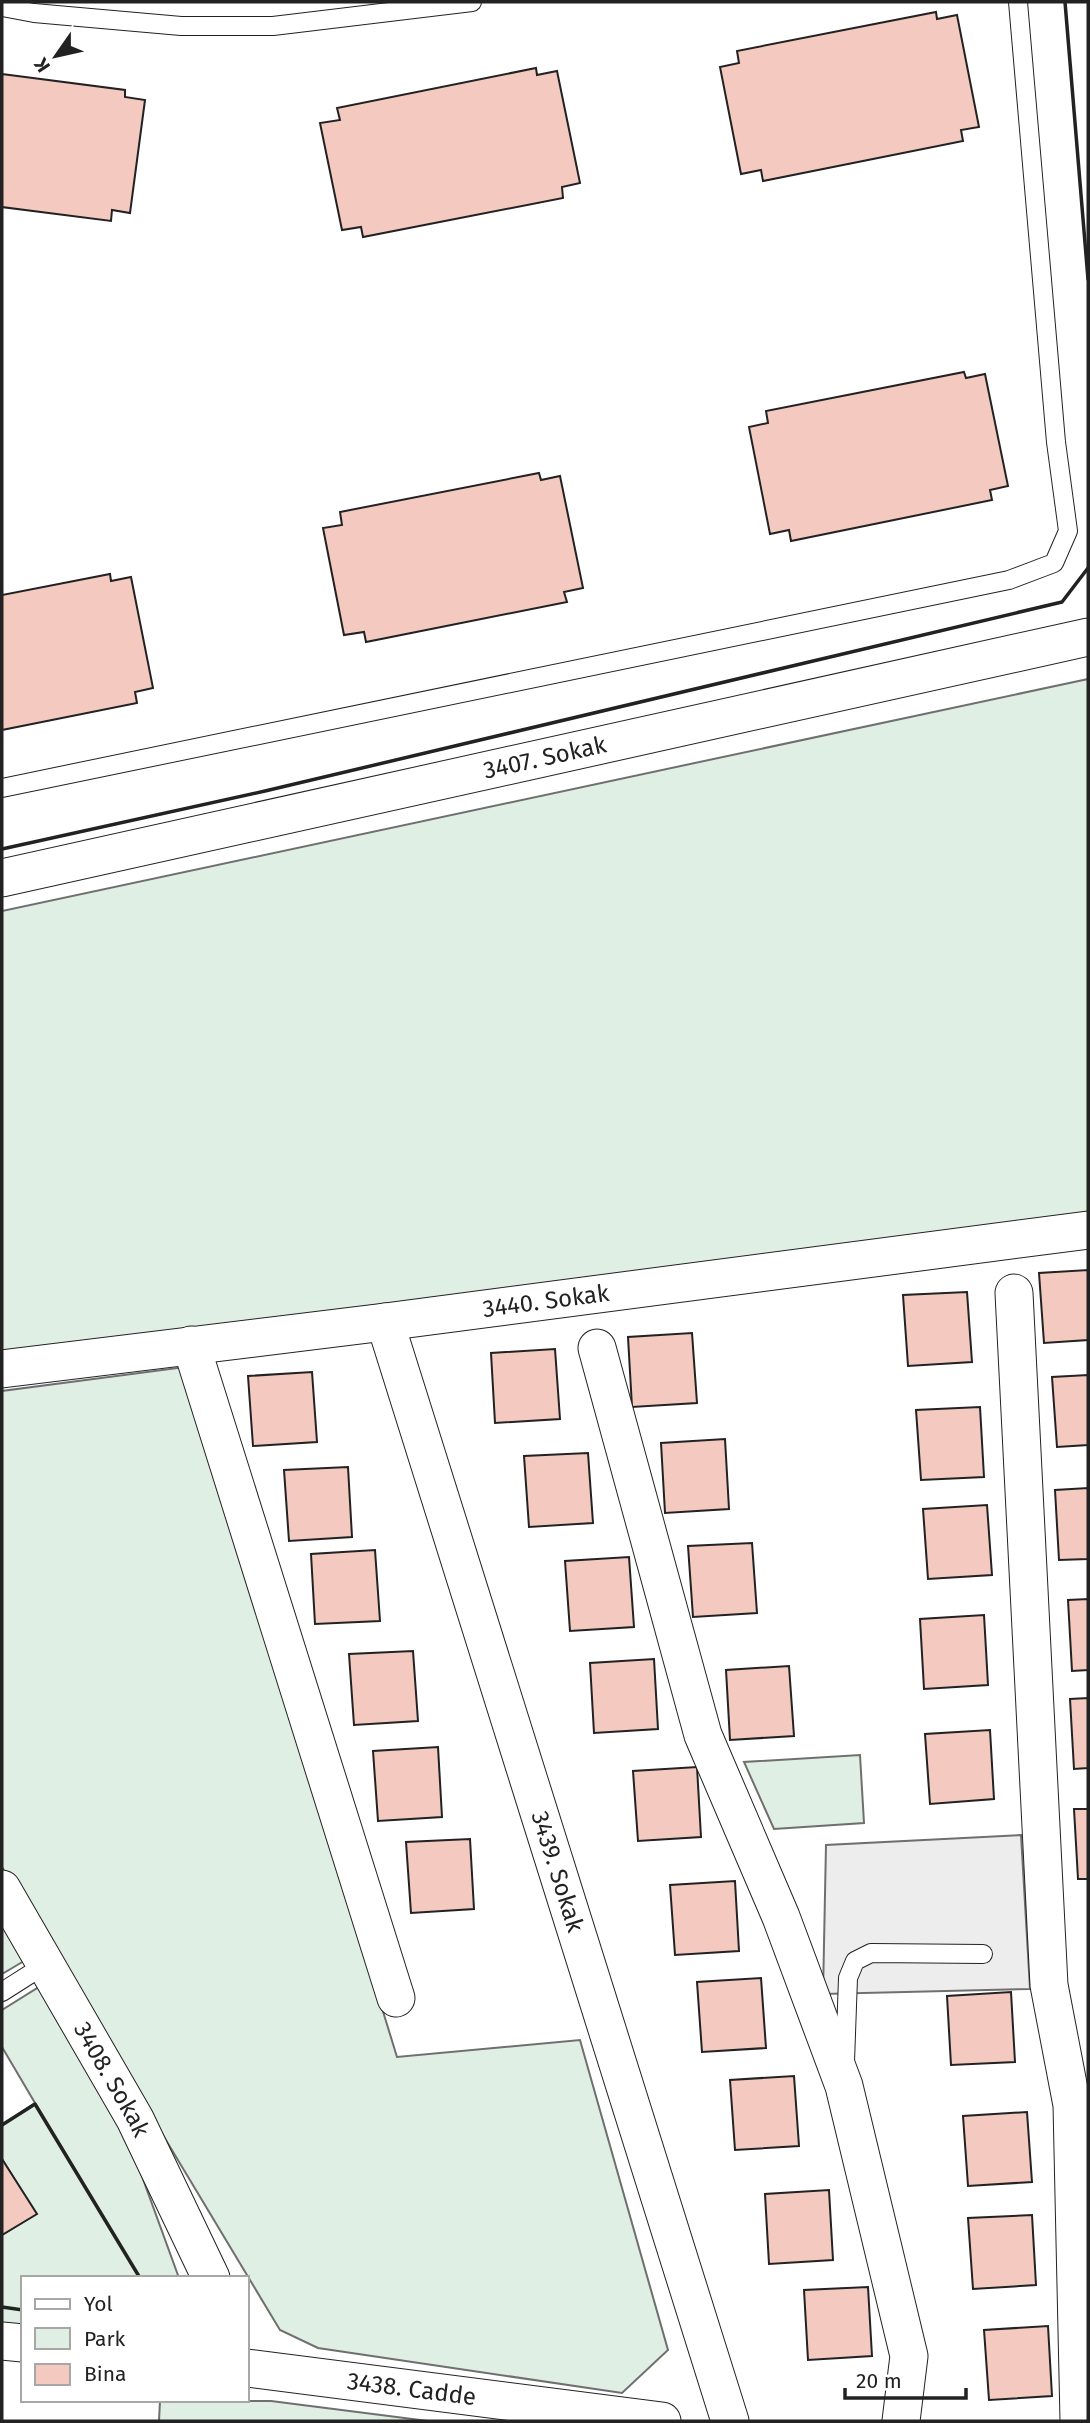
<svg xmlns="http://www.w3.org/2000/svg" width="1090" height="2423" viewBox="0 0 1090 2423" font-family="'Fira Sans',sans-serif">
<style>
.green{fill:#e0efe3;stroke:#6f6f6f;stroke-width:2}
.parking{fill:#ededed;stroke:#6f6f6f;stroke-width:2}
.building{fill:#f3c9c0;stroke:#222;stroke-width:2}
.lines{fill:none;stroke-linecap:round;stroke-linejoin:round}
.service-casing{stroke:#222;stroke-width:20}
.minor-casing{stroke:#222;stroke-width:39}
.service{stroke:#fff;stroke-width:18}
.minor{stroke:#fff;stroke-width:37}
.wall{stroke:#222;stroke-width:3.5}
.labels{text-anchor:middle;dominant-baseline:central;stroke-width:5;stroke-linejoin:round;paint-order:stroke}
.street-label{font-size:24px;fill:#222;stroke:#fff}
</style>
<rect width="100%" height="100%" fill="#fff"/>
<g class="green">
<polygon points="1088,679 1088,1214 2,1354 2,911"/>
<polygon points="185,1367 397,2057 580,2040 668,2350 622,2393 318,2348 280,2330 2,1867 2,1391"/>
<polygon points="860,1755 864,1823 774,1829 744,1762"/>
<polygon points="2,1925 24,1961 2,1974"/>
<polygon points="39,1987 132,2149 179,2278 23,2278 23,2326 2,2323 2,2235 36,2214 2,2159 2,2125 35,2103 2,2047 2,2010"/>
<polygon points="160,2401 271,2401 428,2421 159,2421"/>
</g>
<polygon class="parking" points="1021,1835 1030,1989 823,1994 826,1845"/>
<g class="building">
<polygon points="936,12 937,19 957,15 979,127 961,130 963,141 763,181 761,170 741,174 720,67 739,63 737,51"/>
<polygon points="536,68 537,75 557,71 580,183 562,187 563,198 363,237 361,227 342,230 320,123 340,120 337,108"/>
<polygon points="2,74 125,90 125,97 145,100 130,213 112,210 111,221 2,207"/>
<polygon points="964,372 966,378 985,374 1008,486 990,490 992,500 791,541 789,530 770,534 749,427 768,423 766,411"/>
<polygon points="539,473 541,480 560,476 583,588 564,592 567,602 366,642 364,632 344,635 323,528 342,525 340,512"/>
<polygon points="110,574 111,581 131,577 153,688 135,692 137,703 2,730 2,595"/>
<polygon points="1088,1270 1088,1340 1044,1343 1039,1273"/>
<polygon points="967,1292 972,1362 908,1366 903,1295"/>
<polygon points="692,1333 697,1403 632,1407 628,1337"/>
<polygon points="555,1349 560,1419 495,1423 491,1353"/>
<polygon points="312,1372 317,1442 253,1446 248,1376"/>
<polygon points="1088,1375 1088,1445 1057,1447 1052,1377"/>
<polygon points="980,1407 984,1477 921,1480 916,1410"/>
<polygon points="725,1439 729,1509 665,1513 661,1443"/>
<polygon points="588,1453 593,1523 529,1527 524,1456"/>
<polygon points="348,1467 352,1537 289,1541 284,1470"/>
<polygon points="1088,1488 1088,1559 1059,1560 1055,1490"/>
<polygon points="987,1505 992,1575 928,1579 923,1509"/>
<polygon points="752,1543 757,1613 693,1617 688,1546"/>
<polygon points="375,1550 380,1621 315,1624 311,1554"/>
<polygon points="629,1557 634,1627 570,1631 565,1561"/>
<polygon points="1088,1599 1088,1670 1072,1671 1068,1600"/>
<polygon points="984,1615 988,1685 924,1689 920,1619"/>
<polygon points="413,1651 418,1721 354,1725 349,1654"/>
<polygon points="654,1659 658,1729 594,1733 590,1663"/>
<polygon points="789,1666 794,1736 730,1740 726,1670"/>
<polygon points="1088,1698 1088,1768 1074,1769 1070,1699"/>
<polygon points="990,1730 994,1799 930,1804 925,1734"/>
<polygon points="438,1747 442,1817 378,1821 373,1751"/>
<polygon points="697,1767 701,1837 638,1841 633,1771"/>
<polygon points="1074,1809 1088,1809 1088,1879 1078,1879"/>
<polygon points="470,1839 474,1909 411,1913 406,1842"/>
<polygon points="735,1881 739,1951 675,1955 670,1885"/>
<polygon points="761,1978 766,2048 702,2052 697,1982"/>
<polygon points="1011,1992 1015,2062 951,2065 947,1996"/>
<polygon points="794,2076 799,2146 735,2150 730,2080"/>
<polygon points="1027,2112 1032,2182 968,2186 963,2116"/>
<polygon points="2,2159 37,2214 2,2235"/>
<polygon points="829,2190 833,2260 769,2264 765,2194"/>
<polygon points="1032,2215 1036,2285 973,2289 968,2218"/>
<polygon points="868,2287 872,2356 808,2360 804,2290"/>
<polygon points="1048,2326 1052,2396 989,2400 984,2330"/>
</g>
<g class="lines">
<defs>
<g id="service">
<polyline points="2,7 34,13 181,26 273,26 472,2"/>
<polyline points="2,788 1009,580 1054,563 1068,531 1056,442 1018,2"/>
<polyline points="2,1992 46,1964"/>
<polyline points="845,2062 848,1978 855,1961 871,1953 983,1954"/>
</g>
<g id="minor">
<path id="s1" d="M2 878 1088 637"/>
<polyline points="1014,1293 1049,1985 1072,2105 1079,2421"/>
<path id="s2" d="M385 1322 730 2421"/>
<polyline points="191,1345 396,1998"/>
<polyline points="597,1348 703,1735 781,1917 844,2086 909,2356 901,2421"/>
<path id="s3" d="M2 1369 385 1322 1088 1230"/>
<path id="s4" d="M2 1889 135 2119 211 2278"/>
<polyline points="2,2341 23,2343"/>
<path id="s5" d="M247 2368 662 2421"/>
</g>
</defs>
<use href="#service" class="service-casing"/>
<use href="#minor" class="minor-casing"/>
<use href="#service" class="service"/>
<use href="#minor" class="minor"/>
<g class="wall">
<polyline points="1065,2 1088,279"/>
<polyline points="2,849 265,791 1062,602 1088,568"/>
<polyline points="2,2125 35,2104 140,2278"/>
<polyline points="2,2307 23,2310"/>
</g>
</g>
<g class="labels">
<g class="street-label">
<text stroke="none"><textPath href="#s1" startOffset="556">3407. Sokak</textPath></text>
<text stroke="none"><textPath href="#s3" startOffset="548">3440. Sokak</textPath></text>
<text stroke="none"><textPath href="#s2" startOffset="576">3439. Sokak</textPath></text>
<text stroke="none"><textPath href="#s4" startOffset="220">3408. Sokak</textPath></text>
<text stroke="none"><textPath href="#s5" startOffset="166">3438. Cadde</textPath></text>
</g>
</g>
<rect width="1090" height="2423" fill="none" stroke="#222222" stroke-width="7"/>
<rect x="21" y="2276" width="228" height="126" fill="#ffffff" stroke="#a7a7a7" stroke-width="2"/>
<rect x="35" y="2299" width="35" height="10" fill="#ffffff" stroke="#a7a7a7" stroke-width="2"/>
<text x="84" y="2311" font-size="21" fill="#222222">Yol</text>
<rect x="35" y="2328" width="35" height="21" fill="#e0efe3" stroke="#a7a7a7" stroke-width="2"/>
<text x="84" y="2346" font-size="21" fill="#222222">Park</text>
<rect x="35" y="2364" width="35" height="21" fill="#f3c9c0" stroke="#a7a7a7" stroke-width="2"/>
<text x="84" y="2381" font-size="21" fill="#222222">Bina</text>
<g transform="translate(56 56) rotate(236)" stroke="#ffffff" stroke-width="5" paint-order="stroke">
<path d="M0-5L12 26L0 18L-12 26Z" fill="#222222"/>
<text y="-10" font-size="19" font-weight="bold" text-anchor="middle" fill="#222222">K</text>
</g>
<path d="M845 2388v10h121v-10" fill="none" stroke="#222222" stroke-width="3.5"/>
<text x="856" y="2388" font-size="21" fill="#222222" stroke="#ffffff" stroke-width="5" paint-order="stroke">20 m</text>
</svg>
